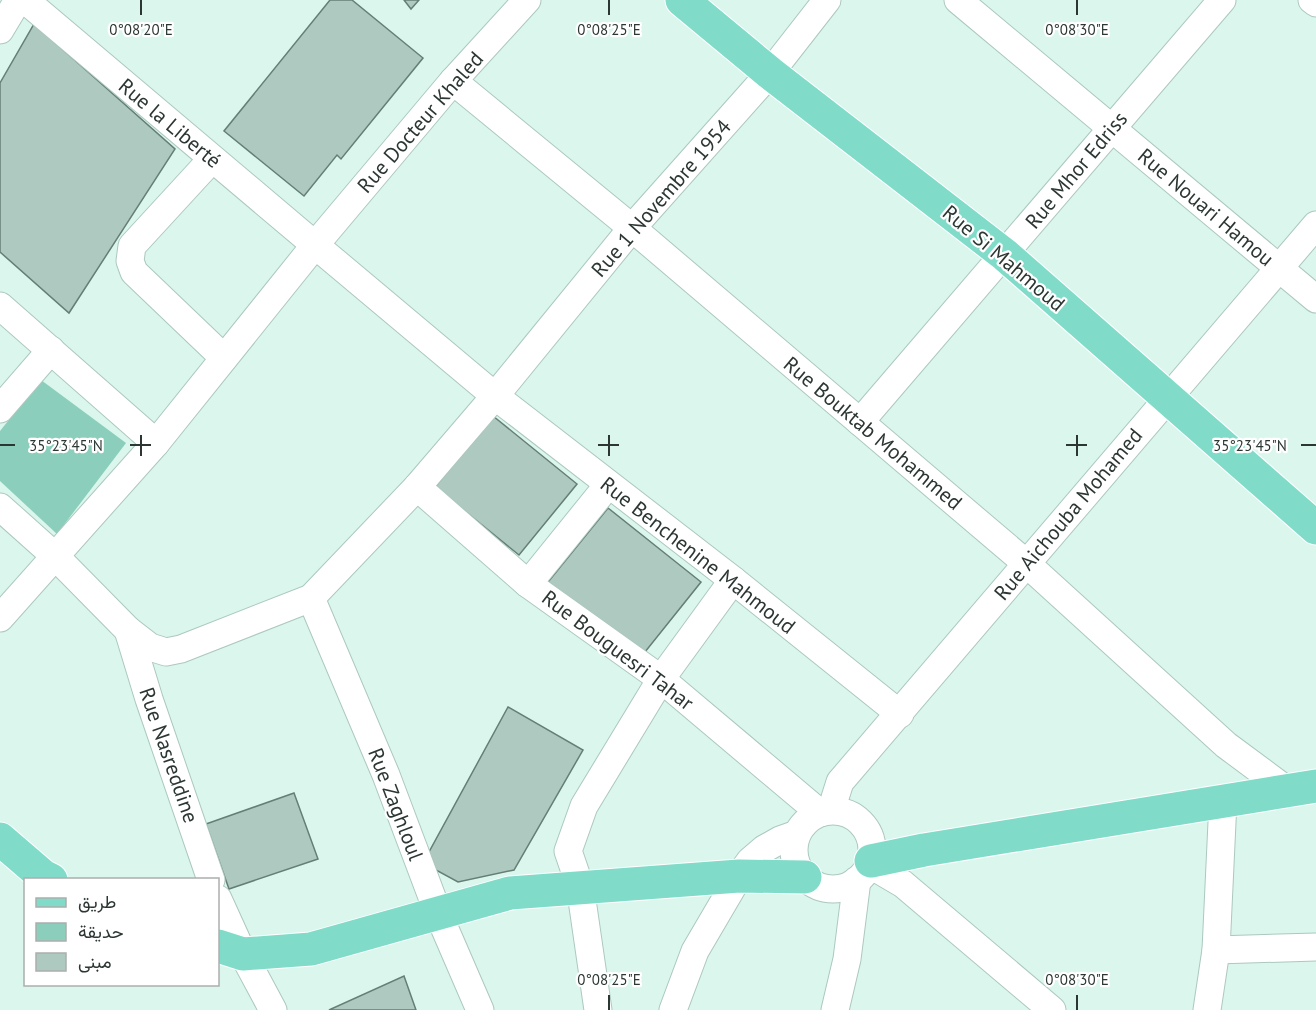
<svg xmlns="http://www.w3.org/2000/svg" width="1316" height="1010" viewBox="0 0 1316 1010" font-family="'PT Sans',Vazirmatn,sans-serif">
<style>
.green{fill:#8bcebb}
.building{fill:#aec9c0;stroke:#657e76;stroke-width:1.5}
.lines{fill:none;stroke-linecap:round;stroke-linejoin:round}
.minor-casing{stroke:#acc8bf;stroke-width:29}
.major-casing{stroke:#fff;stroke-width:35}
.minor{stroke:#fff;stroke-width:27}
.major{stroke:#80dcc8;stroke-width:33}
.ticks{fill:none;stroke:#2c3733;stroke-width:2}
.labels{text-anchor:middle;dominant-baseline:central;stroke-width:4.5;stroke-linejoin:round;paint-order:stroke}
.street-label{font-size:21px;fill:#2c3733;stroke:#fff}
.ticks-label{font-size:15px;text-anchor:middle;fill:#2c3733;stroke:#fff;stroke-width:4.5;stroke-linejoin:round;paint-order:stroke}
</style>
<rect width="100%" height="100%" fill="#daf6ed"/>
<polygon class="green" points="41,380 126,443 57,534 0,481 0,431"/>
<g class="building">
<polygon points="330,0 352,0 423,58 341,159 337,155 304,196 224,131"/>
<polygon points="404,0 419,0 411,9"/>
<polygon points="34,24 175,149 69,313 0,252 0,83"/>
<polygon points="493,416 577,484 519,555 435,487"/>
<polygon points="608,508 701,582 641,657 548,582"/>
<polygon points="508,707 583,750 514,870 458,882 423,863"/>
<polygon points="294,793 318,859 229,889 206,824"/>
<polygon points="404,976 416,1010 329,1010"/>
</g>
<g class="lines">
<defs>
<g id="minor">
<polyline points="25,0 315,245 453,81 527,0"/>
<polyline points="958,0 1316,299"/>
<polyline points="1312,0 1316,3"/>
<polyline points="0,30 18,0"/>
<polyline points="453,81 632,228 1027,564 1226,745 1288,791"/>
<polyline points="212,159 132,246 130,261 134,272 224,358"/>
<polyline points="0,306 156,443"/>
<polyline points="0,409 51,350"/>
<polyline points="860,422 1222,0"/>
<polyline points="417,487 528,584 661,679 820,813"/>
<polyline points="0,507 56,557 128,630 150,647 166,652 181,649 311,598 417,487 495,396 632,228 770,73 827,0"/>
<polyline points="528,584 608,485"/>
<polyline points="311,598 386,775 438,913 480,1010"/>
<polyline points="0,618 156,443 315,245 495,396 733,580 900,714"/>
<polyline points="128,630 149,699 211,880"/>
<polyline points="834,810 834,801 840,782 1316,225"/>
<circle cx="833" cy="850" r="39"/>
<polyline points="869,864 903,884 1052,1010"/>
<polyline points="218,899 243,954 273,1010"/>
<polyline points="1216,950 1316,947"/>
<polyline points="598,1010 580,886 568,851 584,806 661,679 733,580"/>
<polyline points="673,1010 695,951 739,876 750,861 764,849 780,840 797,834"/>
<polyline points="835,1010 847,959 857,880"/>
<polyline points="1207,1010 1216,950 1223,801"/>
</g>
<g id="major">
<polyline points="682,0 770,73 1005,255 1316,528"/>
<polyline points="0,839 43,876 51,880"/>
<polyline points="871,861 924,850 1316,786"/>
<polyline points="218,946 243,954 311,949 510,893 739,876 805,877"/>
</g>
</defs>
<use href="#minor" class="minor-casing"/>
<use href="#major" class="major-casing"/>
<use href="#minor" class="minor"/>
<use href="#major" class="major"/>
</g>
<path class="ticks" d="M141 0V15M609 0V15M1077 0V15M141 435V456M609 435V456M1077 435V456M0 445H15M130 445H151M598 445H619M1066 445H1087M1301 445H1316M609 995V1010M1077 995V1010"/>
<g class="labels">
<g class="street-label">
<text transform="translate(420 122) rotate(-49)">Rue Docteur Khaled</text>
<text transform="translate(170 123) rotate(40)">Rue la Liberté</text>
<text transform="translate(1076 170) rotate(-50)">Rue Mhor Edriss</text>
<text transform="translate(661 198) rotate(-49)">Rue 1 Novembre 1954</text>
<text transform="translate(1206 207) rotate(40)">Rue Nouari Hamou</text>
<text transform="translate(1004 258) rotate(40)">Rue Si Mahmoud</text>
<text transform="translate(873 433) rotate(40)">Rue Bouktab Mohammed</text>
<text transform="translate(1068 514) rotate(-50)">Rue Aichouba Mohamed</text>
<text transform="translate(698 555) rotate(38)">Rue Benchenine Mahmoud</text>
<text transform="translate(618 650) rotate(37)">Rue Bouguesri Tahar</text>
<text transform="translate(169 755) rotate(71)">Rue Nasreddine</text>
<text transform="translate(396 804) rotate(69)">Rue Zaghloul</text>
</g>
</g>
<g class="ticks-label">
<text x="141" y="35">0°08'20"E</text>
<text x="609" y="35">0°08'25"E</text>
<text x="1077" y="35">0°08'30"E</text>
<text x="66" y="451">35°23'45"N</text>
<text x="1250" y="451">35°23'45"N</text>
<text x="609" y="985">0°08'25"E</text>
<text x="1077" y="985">0°08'30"E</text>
</g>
<rect x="24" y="878" width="195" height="108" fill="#ffffff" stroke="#abafad" stroke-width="1.5"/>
<rect x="36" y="898" width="30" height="9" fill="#80dcc8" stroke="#abafad" stroke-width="1.5"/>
<text x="78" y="908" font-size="18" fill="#2c3733">طريق</text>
<rect x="36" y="923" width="30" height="18" fill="#8bcebb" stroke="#abafad" stroke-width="1.5"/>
<text x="78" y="938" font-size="18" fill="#2c3733">حديقة</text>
<rect x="36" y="953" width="30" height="18" fill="#aec9c0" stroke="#abafad" stroke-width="1.5"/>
<text x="78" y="968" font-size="18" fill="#2c3733">مبنى</text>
</svg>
